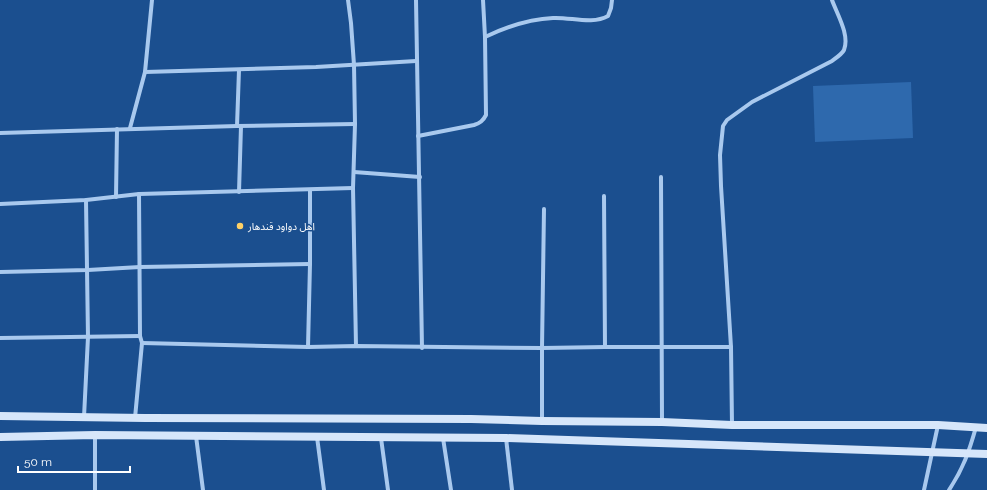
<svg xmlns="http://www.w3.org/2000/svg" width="987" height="490" viewBox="0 0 987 490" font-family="Raleway,'Noto Sans Arabic',sans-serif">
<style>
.green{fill:#2e69ad}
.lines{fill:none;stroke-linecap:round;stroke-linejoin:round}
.street{stroke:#a9c9ee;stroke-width:4}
.secondary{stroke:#d6e6fa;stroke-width:8}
.poi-dot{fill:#ffd166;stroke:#1b4f8f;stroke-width:1.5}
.labels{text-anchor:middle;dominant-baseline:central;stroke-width:3;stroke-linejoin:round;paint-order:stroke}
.poi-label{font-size:10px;fill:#fff;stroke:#1b4f8f;text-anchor:start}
</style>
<rect width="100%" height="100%" fill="#1b4f8f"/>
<polygon class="green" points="911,82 913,138 815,142 813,86"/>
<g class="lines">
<g class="street">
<polyline points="348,0 351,23 354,65 355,124 353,188 356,346"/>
<polyline points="416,0 422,348"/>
<polyline points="483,0 485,37"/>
<polyline points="145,72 316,67 416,61"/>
<polyline points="237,126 239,70"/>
<polyline points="130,128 145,72 152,0"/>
<polyline points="0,133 237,126 355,124"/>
<path d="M418 136 474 125C480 123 483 121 486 115L485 37C506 27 530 19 553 18 571 17 592 25 608 16L611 8 612 0"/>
<polyline points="354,172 420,177"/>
<polyline points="661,177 662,422"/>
<polyline points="239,192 241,126"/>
<polyline points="604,196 605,347"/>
<polyline points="116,197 117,129"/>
<polyline points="0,204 86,200 139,194 353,188"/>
<polyline points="0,272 88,270 140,267 310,264"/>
<polyline points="0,338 140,336"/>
<polyline points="142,343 308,347 356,346 542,348 605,347 731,347"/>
<polyline points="308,347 310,264 310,190"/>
<polyline points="84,417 88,337 86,200"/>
<polyline points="135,418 142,343 140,336 139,194"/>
<polyline points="542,421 542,348 544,209"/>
<path d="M732 425 731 347 721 186 720 155 723 126 727 120 752 102 832 61C836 58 842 54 844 50 850 35 837 14 832 0"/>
<polyline points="95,435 95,490"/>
<polyline points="196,436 203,490"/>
<polyline points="317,437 324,490"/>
<polyline points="381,438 388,490"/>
<polyline points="443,438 451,490"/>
<polyline points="506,438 512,490"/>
<polyline points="924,490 938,425"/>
<path d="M949 490C963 469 969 452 976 427"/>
</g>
<g class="secondary">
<polyline points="0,416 145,418 471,419 542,421 662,422 732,425 938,425 987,428"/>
<polyline points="0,437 95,435 506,438 987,454"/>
</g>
</g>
<circle class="poi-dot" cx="240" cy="226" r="4"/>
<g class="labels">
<g class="poi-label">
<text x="248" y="226">اهل دواود قندهار</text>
</g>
</g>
<path d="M18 466v6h112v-6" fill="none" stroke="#ffffff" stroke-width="2"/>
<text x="24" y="466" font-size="12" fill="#ffffff" stroke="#1b4f8f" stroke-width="3" paint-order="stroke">50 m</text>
</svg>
